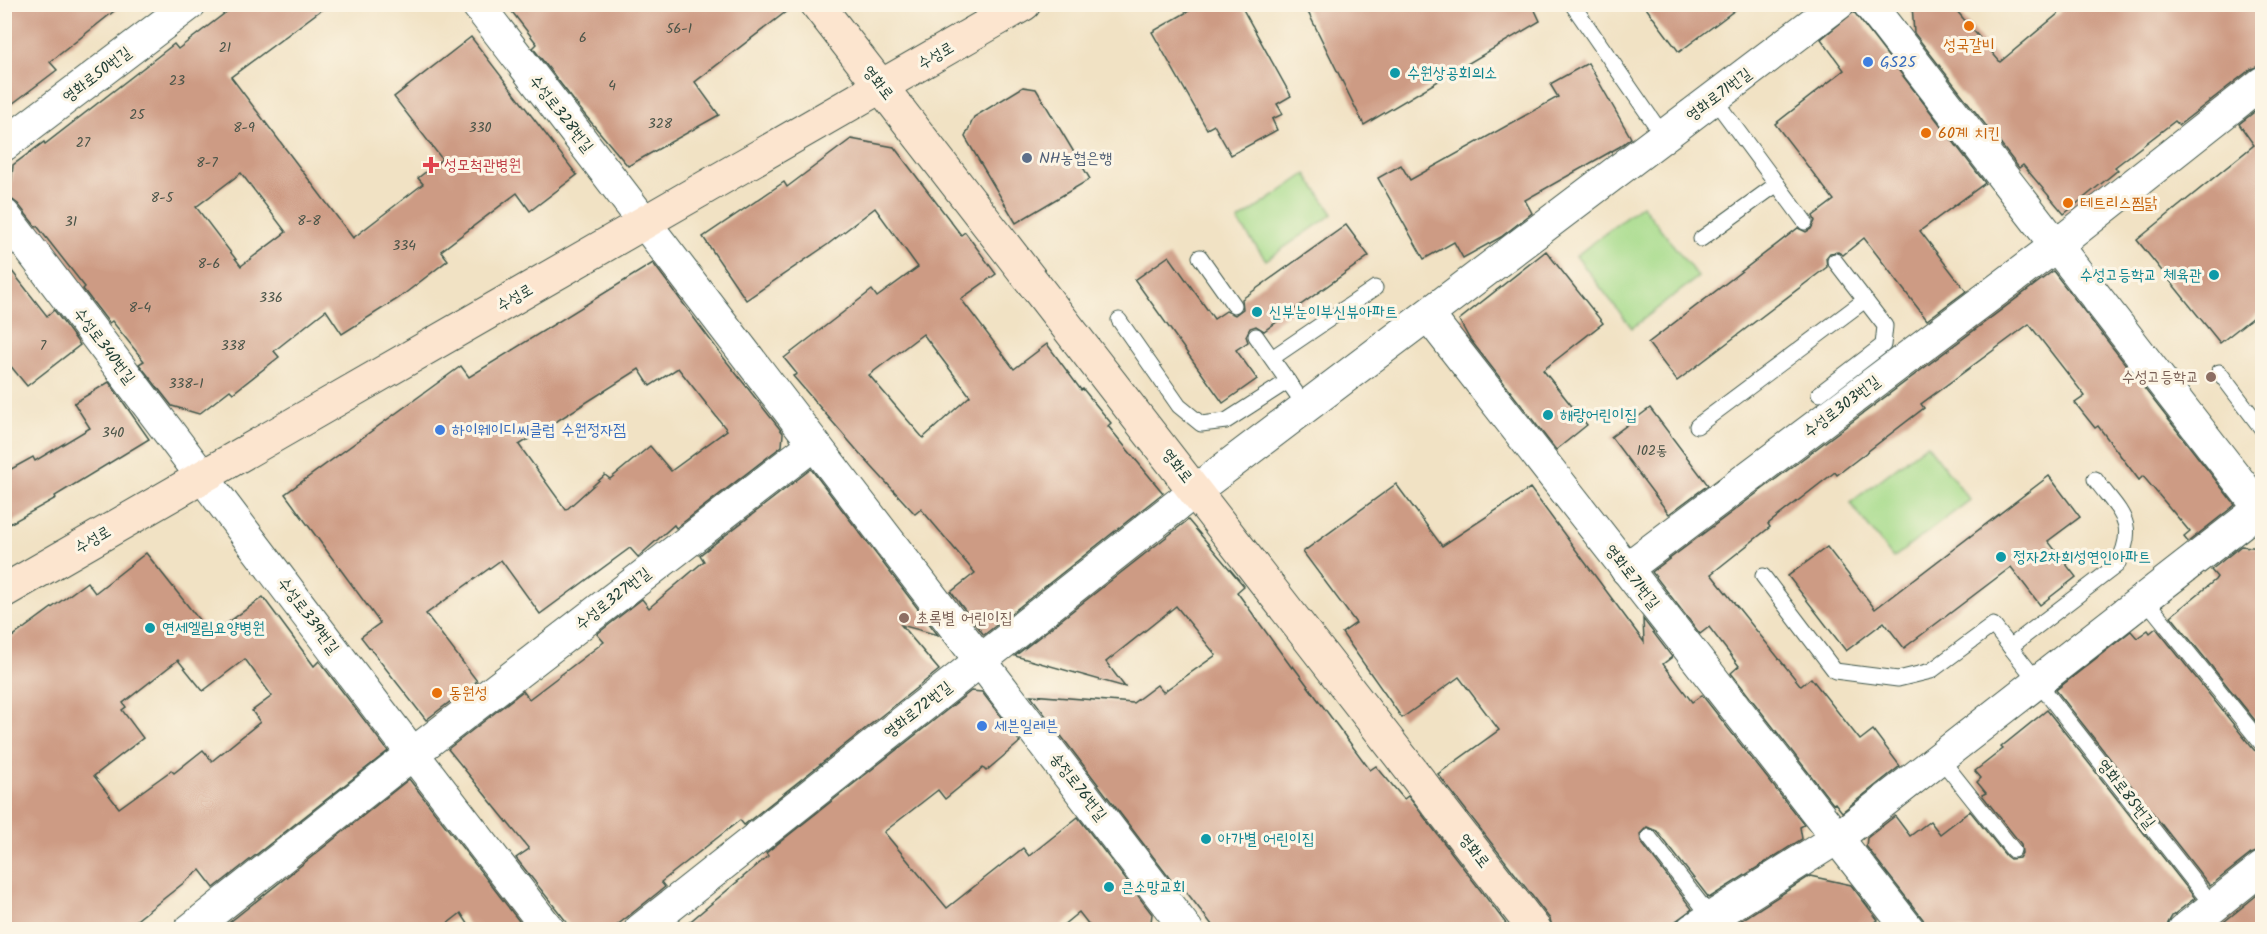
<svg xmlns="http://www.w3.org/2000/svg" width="2267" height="934" viewBox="0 0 2267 934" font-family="Kalam,'Poor Story',sans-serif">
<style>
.green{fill:#a6db8b;stroke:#628c60;stroke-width:1.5}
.building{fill:#cd9b84;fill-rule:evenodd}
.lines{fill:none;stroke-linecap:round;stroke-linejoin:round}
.lane-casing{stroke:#3e564a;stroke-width:17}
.street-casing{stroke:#3e564a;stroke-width:34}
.secondary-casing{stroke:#3e564a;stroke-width:35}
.lane{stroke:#fff;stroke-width:15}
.street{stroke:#fff;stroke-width:32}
.secondary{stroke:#fce5cf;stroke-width:33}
.food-dot{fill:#e8710a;stroke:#fcf5e5;stroke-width:2}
.shop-dot{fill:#3f7fe0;stroke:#fcf5e5;stroke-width:2}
.culture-dot{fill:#0f9aa8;stroke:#fcf5e5;stroke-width:2}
.service-dot{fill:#5c6f8a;stroke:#fcf5e5;stroke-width:2}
.health-dot{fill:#e0444e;stroke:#fcf5e5;stroke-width:2}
.education-dot{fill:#8d6e63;stroke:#fcf5e5;stroke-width:2}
.labels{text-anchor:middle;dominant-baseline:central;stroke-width:6;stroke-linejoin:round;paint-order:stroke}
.number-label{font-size:14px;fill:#4a5448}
.food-label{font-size:16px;fill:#c56008;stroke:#fcf5e5;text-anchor:start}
.street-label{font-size:16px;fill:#1f3d34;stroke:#fcf5e5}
.shop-label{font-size:16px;fill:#366cbe;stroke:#fcf5e5;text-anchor:start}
.culture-label{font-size:16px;fill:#0d838f;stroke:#fcf5e5;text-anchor:start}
.service-label{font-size:16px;fill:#4e5e75;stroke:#fcf5e5;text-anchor:start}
.health-label{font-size:16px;fill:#be3a42;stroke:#fcf5e5;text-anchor:start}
.education-label{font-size:16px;fill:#785e54;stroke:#fcf5e5;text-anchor:end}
</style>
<rect width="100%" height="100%" fill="#fcf5e5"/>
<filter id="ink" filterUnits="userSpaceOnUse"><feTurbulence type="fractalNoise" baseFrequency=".0167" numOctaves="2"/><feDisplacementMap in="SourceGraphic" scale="12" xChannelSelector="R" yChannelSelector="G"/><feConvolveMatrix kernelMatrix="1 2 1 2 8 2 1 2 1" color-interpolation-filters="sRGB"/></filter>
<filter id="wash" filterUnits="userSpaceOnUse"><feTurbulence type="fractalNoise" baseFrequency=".008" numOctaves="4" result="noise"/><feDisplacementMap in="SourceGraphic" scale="24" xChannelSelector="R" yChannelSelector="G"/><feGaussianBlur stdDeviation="1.35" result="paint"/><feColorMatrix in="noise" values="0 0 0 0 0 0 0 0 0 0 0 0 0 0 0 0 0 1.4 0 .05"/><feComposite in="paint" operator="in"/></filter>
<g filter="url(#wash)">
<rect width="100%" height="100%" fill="#f1e2c4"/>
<g class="green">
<polygon points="1306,174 1333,214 1266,260 1238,221"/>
<polygon points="1642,205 1698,277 1632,328 1576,256"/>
<polygon points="1927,444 1970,500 1893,558 1850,503"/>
</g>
<g id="blocks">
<g class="building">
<polygon points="4,4 123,4 50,62 57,70 4,110"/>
<path d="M237 4H329L231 77 353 238 423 184 418 178 442 159 394 97 471 37 577 175 530 211 517 193 441 251 448 260 399 298 342 334 326 310 274 351 279 357 233 393 230 390 199 414 172 406 139 364 144 361 112 321 109 323 83 289 85 287 37 226 36 227 18 204 10 198 13 165 44 142 45 144 174 44 178 49ZM241 173 286 232 241 266 196 207Z"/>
<polygon points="506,4 796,4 695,82 719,115 628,166 585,115 533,48 537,44"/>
<polygon points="1201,4 1240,4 1291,96 1277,104 1283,114 1272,119 1277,130 1231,155 1214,125 1207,129 1152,32"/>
<polygon points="1304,4 1532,4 1540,21 1364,125"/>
<polygon points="1643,4 1743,4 1679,52"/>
<polygon points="1912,4 1951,4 2000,62 2070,4 2262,4 2262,65 2251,69 2179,125 2175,121 2115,167 2118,170 2064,214 2023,165 2019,168 1914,33"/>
<polygon points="1854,12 1985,183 1920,231 1966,291 1927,320 1864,238 1843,255 1838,252 1830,253 1826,258 1827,267 1677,381 1648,343 1798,228 1806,232 1811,229 1815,221 1813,216 1834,200 1775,124 1844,70 1821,39"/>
<polygon points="1588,63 1631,138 1619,147 1525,200 1532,213 1501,237 1463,258 1454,242 1424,259 1378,178 1401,165 1410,180 1558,97 1550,84"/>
<polygon points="1023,87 1036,89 1090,179 1016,223 965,137 974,117"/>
<polygon points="2262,106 2262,310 2220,343 2137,240 2254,145 2239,124"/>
<path d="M851 139 894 147 961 235 965 232 996 274 961 299 1014 369 1047 344 1081 390 1083 389 1111 423 1108 426 1163 493 984 635 951 592 975 573 921 509 915 514 861 455 793 376 797 374 784 358 872 290 877 297 918 267 875 208 827 245 746 300 703 237 784 182 787 187ZM923 334 970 396 923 438 869 375Z"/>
<polygon points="1346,225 1369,256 1264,331 1256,326 1250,328 1246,336 1248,342 1236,350 1257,379 1223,403 1135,280 1169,256 1214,319 1226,311 1235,315 1243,309 1242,299"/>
<polygon points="1546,251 1603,323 1543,370 1587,425 1556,450 1469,338 1459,320"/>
<polygon points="4,261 47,316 54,310 80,345 27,386 4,358"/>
<path d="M653 263 723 357 783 433 782 446 676 528 674 525 638 557 630 548 540 614 501 560 426 614 477 681 426 720 361 637 380 623 285 494 461 366 469 377ZM678 368 727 430 671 471 650 446 610 479 605 475 566 510 519 445 639 369 650 386Z"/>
<polygon points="2053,271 2235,505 2188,542 2184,537 2190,532 2143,476 2139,480 2098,426 2095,428 2075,403 2085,396 2029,324 1921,404 1924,408 1837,475 1835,472 1768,524 1770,527 1711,574 1801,686 1811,678 1860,740 1873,730 1900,766 1842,812 1835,803 1833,804 1731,673 1739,666 1709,627 1700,634 1652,572"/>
<polygon points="109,382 149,439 55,496 56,498 4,527 4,473 33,457 35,461 90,428 74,403"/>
<polygon points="1650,408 1708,485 1669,514 1611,437"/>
<polygon points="811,469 938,635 901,625 939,670 744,825 740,820 661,882 665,887 611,930 573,930 516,858 529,849 448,749 523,691 529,699 604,642 597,634 642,599 649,608 704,561 700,555"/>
<polygon points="2049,476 2080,517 2048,541 2076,577 2040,605 2011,567 1904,648 1884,622 1846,651 1788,576 1827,547 1875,609"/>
<polygon points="1396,484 1442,546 1530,488 1644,642 1643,619 1672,657 1663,664 1692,702 1702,695 1804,825 1800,827 1802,839 1709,898 1657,831 1647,827 1640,834 1641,842 1692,909 1676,921 1674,930 1553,930 1550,919 1438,774 1499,730 1459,677 1402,718 1342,633 1356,623 1303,552"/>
<polygon points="1188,520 1244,586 1237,592 1292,668 1293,666 1370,770 1376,766 1404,799 1408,796 1511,930 1216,930 1181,885 1177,888 1030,695 1133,703 1157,685 1163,692 1216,655 1176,606 1106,662 1125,687 1015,656"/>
<polygon points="2241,546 2262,548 2262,729 2171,616 2215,580 2217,577 2211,570"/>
<path d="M146 553 211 635 263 597 314 666 319 661 388 751 214 888 200 870 124 930H4V643L87 582 95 593ZM245 659 272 696 252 711 260 722 212 761 203 750 174 773 171 770 169 772 119 808 94 776 143 738 122 710 126 707 123 703 178 660 203 691Z"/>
<polygon points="2156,628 2254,750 2262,754 2262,850 2251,854 2210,886 2056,690 2131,631 2137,638 2148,630 2150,633"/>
<polygon points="971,691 982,692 1020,742 986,771 983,768 945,799 938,790 884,832 947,908 1023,848 1029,856 1078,817 1152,914 1150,930 1093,930 1079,912 1057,930 680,930 768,856 766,853"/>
<polygon points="2047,710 2195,898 2172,916 2168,923 2166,930 1927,930 1923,919 1866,846 1867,838 1895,816 1910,836 1930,821 1940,834 1970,811 2006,856 2010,859 2019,858 2022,853 2021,844 1982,795 1986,793 1977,782 1981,778 1975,771 2003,749 2001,747"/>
<polygon points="409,779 526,930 472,930 461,913 439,930 220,930"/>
<polygon points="1810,876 1851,885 1878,920 1864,930 1726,930"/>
<polygon points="2262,891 2262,930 2214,930"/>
</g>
</g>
</g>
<g filter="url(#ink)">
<use href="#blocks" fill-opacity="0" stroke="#3e564a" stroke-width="1.5"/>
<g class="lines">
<defs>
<g id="lane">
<polyline points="1572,4 1664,137"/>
<polyline points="1714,99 1805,222"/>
<polyline points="1701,239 1777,184"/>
<polyline points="1200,257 1234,305"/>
<polyline points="1119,320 1179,406 1201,424 1226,421 1288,381"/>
<polyline points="1256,336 1306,407"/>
<polyline points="1272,358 1375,288"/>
<polyline points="2219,372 2262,429"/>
<polyline points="1819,394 1883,345 1885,326 1835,261"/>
<polyline points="1697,426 1865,300"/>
<polyline points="1763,576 1835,671 1898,679 1931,671 1993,625 2214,907"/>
<polyline points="2145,599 2262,744"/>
<path d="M2010 647 2117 565C2139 522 2120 513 2095 479"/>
<polyline points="1940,758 2013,850"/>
<polyline points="1649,837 1713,920"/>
</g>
<g id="street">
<polyline points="477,4 1187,930"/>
<polyline points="1869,4 2262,511"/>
<polyline points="4,145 190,4"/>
<path d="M4 215C186 453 364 694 549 930"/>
<polyline points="1428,315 1909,930"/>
<polyline points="1626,569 2057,245 2262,83"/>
<polyline points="190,930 411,755 814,444"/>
<polyline points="640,930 1196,490 1838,4"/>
<polyline points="1692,930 1837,838 2262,507"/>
<polyline points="2184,930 2262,868"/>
</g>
<g id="secondary">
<polyline points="817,4 1535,930"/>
<polyline points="4,591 1024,4"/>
</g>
</defs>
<use href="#lane" class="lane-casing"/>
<use href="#street" class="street-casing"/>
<use href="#secondary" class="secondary-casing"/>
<use href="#lane" class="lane"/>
<use href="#street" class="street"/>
<use href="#secondary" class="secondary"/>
</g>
</g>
<g class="food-dot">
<circle cx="1969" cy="26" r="6"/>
<circle cx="1926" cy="133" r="6"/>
<circle cx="2068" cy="203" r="6"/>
<circle cx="437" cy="693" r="6"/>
</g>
<g class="shop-dot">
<circle cx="1868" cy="62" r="6"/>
<circle cx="440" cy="430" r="6"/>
<circle cx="982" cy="726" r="6"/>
</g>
<g class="culture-dot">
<circle cx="1395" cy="73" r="6"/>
<circle cx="2214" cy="275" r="6"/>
<circle cx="1257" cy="312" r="6"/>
<circle cx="1548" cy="415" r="6"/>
<circle cx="2001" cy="557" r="6"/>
<circle cx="150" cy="628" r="6"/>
<circle cx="1206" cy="839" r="6"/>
<circle cx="1109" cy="887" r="6"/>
</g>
<circle class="service-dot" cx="1027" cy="158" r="6"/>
<path class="health-dot" d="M428 156h6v6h6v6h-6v6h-6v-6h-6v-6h6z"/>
<g class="education-dot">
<circle cx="2211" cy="377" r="6"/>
<circle cx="904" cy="618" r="6"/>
</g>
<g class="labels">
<g class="number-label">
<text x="679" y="29">56-1</text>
<text x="583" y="38">6</text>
<text x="225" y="48">21</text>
<text x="177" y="81">23</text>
<text x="612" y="86">4</text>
<text x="137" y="115">25</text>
<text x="660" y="124">328</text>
<text x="244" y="128">8-9</text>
<text x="480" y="128">330</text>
<text x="83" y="143">27</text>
<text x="207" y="163">8-7</text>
<text x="162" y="198">8-5</text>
<text x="309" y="221">8-8</text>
<text x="71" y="222">31</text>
<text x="404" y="246">334</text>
<text x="209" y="264">8-6</text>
<text x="271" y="298">336</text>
<text x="140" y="308">8-4</text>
<text x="43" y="346">7</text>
<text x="233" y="346">338</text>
<text x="186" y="384">338-1</text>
<text x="113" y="433">340</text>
<text x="1652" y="451">102동</text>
</g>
<g class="food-label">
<text x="1969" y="45" text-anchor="middle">성국갈비</text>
<text x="1938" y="133">60계 치킨</text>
<text x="2080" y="203">테트리스찜닭</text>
<text x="449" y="693">동원성</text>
</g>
<g class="street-label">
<text transform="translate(936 56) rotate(-30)">수성로</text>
<text transform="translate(97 75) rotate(-37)">영화로50번길</text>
<text transform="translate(878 83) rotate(52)">영화로</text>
<text transform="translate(1719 95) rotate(-37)">영화로71번길</text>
<text transform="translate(561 114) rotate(52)">수성로328번길</text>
<text transform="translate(515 298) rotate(-30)">수성로</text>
<text transform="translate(104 346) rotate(53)">수성로340번길</text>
<text transform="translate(1842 407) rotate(-37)">수성로303번길</text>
<text transform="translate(1177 466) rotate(52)">영화로</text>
<text transform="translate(93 540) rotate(-30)">수성로</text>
<text transform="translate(1632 577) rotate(52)">영화로71번길</text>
<text transform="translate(613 599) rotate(-38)">수성로327번길</text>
<text transform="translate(308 616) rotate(53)">수성로339번길</text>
<text transform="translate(918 710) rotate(-38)">영화로72번길</text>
<text transform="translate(1078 787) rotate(52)">송정로76번길</text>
<text transform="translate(2126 794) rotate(52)">영화로85번길</text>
<text transform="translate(1474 851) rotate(52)">영화로</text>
</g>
<g class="shop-label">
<text x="1880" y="62">GS25</text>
<text x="452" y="430">하이웨이디씨클럽 수원정자점</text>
<text x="994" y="726">세븐일레븐</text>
</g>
<g class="culture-label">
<text x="1407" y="73">수원상공회의소</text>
<text x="2202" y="275" text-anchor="end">수성고등학교 체육관</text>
<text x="1269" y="312">신부눈이부신뷰아파트</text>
<text x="1560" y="415">해랑어린이집</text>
<text x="2013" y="557">정자2차희성연인아파트</text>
<text x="162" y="628">연세엘림요양병원</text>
<text x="1218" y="839">아가별 어린이집</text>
<text x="1121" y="887">큰소망교회</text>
</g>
<g class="service-label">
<text x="1039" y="158">NH농협은행</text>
</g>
<g class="health-label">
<text x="444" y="165">성모척관병원</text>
</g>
<g class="education-label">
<text x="2199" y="377">수성고등학교</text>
<text x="916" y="618" text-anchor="start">초록별 어린이집</text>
</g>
</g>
<rect width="2267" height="934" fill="none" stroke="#fcf5e5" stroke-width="24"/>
</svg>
